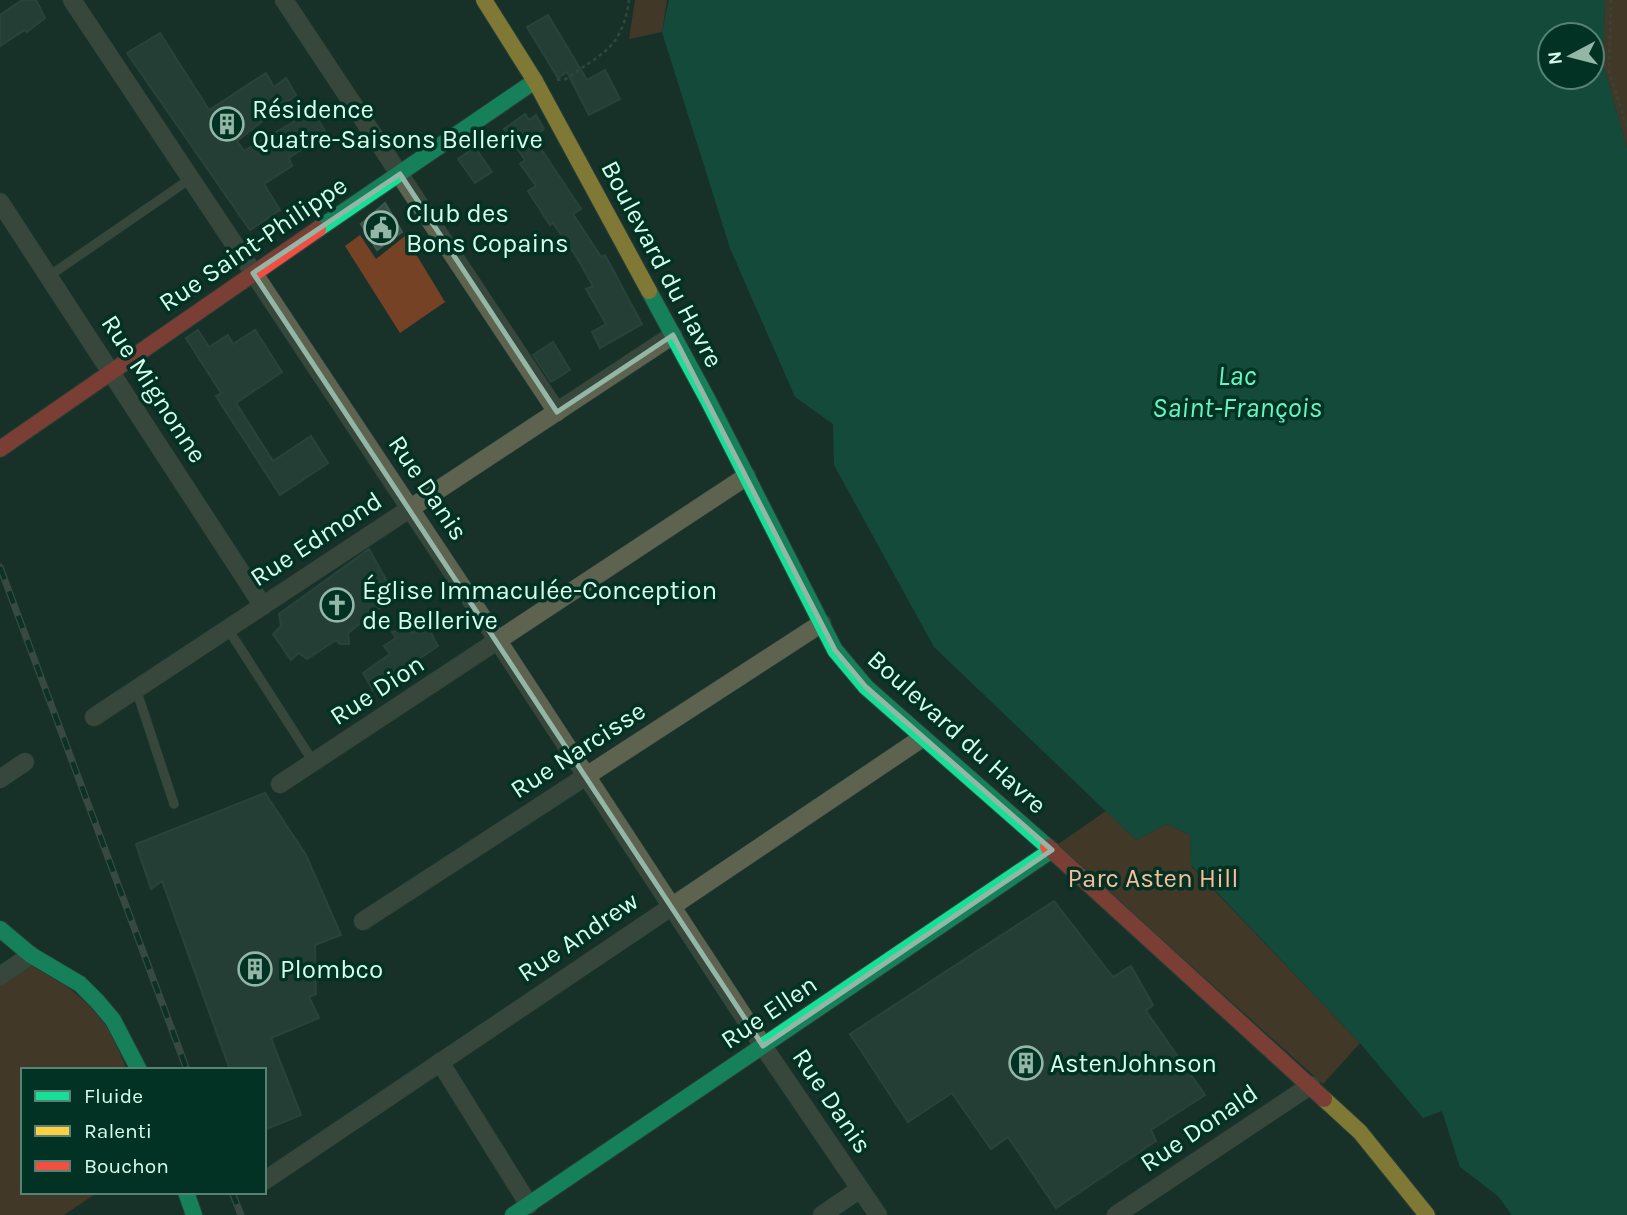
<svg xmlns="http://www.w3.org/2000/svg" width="1627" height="1215" viewBox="0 0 1627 1215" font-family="Karla,sans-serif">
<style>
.green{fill:#754226}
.water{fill:#11694d;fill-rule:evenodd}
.building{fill:#354e44;stroke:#3a594e;stroke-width:2}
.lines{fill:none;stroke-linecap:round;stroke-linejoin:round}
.lane-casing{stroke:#354d43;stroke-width:10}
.street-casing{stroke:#354d43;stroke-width:19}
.fast-casing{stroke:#354d43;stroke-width:18}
.slow-casing{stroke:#354d43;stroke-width:18}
.jam-casing{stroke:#354d43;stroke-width:18}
.path{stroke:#576052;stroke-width:2.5;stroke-dasharray:3.5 3.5;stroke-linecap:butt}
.lane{stroke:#5e6350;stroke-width:9}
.street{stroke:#5e6350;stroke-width:18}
.fast{stroke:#16e098;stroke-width:16}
.slow{stroke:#ffcf43;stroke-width:16}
.jam{stroke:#f24e42;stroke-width:16}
.rail-casing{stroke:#5d695d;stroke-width:7}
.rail{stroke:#013223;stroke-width:4.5;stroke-dasharray:13;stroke-linecap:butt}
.marked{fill:none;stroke:#93b6a7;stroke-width:5;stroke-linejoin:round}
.labels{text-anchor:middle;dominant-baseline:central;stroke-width:7;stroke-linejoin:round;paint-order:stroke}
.poi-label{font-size:26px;fill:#d5fdeb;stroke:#013223;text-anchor:start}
.street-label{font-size:26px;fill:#d5fdeb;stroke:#013223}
.park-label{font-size:26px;fill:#fdb99a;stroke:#013223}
.water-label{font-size:28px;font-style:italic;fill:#63f7c1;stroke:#013223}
</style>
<rect width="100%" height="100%" fill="#183229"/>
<g class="green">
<polygon points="635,0 667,0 662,32 629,39"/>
<polygon points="1605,0 1627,0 1627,148 1603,64"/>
<polygon points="360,235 376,259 405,236 445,302 400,333 345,246"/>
<polygon points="1106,811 1136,840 1167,824 1190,835 1191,866 1360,1043 1323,1084 1057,845"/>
<polygon points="31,955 105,1019 127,1070 23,1070 23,1192 98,1192 64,1215 0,1215 0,976"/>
</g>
<path class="water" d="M669 0H1605L1603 64 1627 148V1215H1512L1498 1196 1460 1167 1442 1111 1423 1118 1360 1043 1191 865 1190 835 1167 824 1136 840 934 647 834 465 833 424 795 397 730 248 662 32ZM1550 35H1592V77H1550Z"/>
<g class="building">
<polygon points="22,0 36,0 45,18 27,32 25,30 0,46 0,15"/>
<polygon points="548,15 587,80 605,70 620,99 589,115 567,72 558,78 527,27"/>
<polygon points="160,33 209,110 266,73 274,87 286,78 296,95 237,141 244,151 312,111 326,132 289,158 292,166 264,184 280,210 250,230 127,53"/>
<polygon points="525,114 529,120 536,115 544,129 540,132 542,135 535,140 581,209 573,214 601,257 605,255 642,324 600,348 592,332 606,324 586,289 593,286 576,256 553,223 550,225 528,191 536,186 520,164 525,160 504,129"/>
<polygon points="475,147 492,172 475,183 458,159"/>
<polygon points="385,203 402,232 377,250 361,224"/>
<polygon points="198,330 209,347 228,335 233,344 255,330 282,372 236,403 273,461 311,436 328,463 280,495 216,396 221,393 186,338"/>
<polygon points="553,342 570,370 551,382 533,355"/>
<polygon points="369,549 395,596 348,633 349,644 340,644 336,640 307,659 299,653 291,660 273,634 281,626 279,614"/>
<polygon points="426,624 438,646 373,690 363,673 390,654 384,646 396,638 392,632 407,628 412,633"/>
<polygon points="265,793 306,855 341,935 315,945 316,994 309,997 319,1018 271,1038 301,1115 264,1130 264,1070 230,1070 162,881 151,889 136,844"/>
<polygon points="1054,901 1113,977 1131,966 1153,1005 1146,1011 1205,1095 1151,1130 1156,1141 1056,1208 1008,1137 991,1149 952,1093 908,1122 850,1034"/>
</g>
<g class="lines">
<defs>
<g id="lane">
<polyline points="49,276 190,179"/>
<polyline points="228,629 314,763"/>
<polyline points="136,689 174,804"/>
</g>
<g id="street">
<polyline points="72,0 498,641 763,1046 878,1215"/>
<polyline points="284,0 557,412"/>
<polyline points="0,202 263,606"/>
<polyline points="94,717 673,335"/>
<polyline points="0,779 25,762"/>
<polyline points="280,784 747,476"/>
<polyline points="363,921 822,623"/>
<polyline points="0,976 31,955"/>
<polyline points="440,1062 529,1205"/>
<polyline points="264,1181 922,738"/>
<polyline points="822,1215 860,1189"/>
<polyline points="1116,1215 1311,1085"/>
</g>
<g id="fast">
<polyline points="318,229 535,81"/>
<polyline points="649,291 708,400 835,650 866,687 1048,847"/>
<polyline points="0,929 31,955 80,984 97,1001 113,1020 139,1070"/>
<polyline points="186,1192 194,1215"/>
<polyline points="513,1215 1052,850"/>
</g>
<g id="slow">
<polyline points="484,0 535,81 649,291"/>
<polyline points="1324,1099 1360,1132 1427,1215"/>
</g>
<g id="jam">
<polyline points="0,449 318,229"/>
<polyline points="1048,847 1324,1099"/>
</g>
</defs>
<use href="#lane" class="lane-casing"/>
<use href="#street" class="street-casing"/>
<use href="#fast" class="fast-casing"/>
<use href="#slow" class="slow-casing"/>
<use href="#jam" class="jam-casing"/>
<g class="path">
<polyline points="1611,0 1609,71 1627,127"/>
<path d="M557 80 566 79C603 52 622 49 629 0"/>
</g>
<use href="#lane" class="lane"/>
<use href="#street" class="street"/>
<use href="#fast" class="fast"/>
<use href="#slow" class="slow"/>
<use href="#jam" class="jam"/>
<defs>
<g id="rail">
<polyline points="0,567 187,1070"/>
<polyline points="232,1192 241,1215"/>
</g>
</defs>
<use href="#rail" class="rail-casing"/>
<use href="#rail" class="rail"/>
</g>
<path d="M0 0H1627V1215H0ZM400 174 557 412 673 335 835 650 866 687 1052 850 763 1046 253 273Z" fill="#183229" fill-opacity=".55" fill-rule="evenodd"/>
<path class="marked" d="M400 174 557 412 673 335 835 650 866 687 1052 850 763 1046 253 273Z"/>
<defs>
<symbol id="building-ring" viewBox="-11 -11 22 22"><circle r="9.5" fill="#013223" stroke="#93b6a7" stroke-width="1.5"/><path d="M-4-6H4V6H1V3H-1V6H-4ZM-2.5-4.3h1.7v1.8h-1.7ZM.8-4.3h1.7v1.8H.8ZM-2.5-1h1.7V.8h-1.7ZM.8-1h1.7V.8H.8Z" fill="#93b6a7"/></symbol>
<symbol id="civic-ring" viewBox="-11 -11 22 22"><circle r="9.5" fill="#013223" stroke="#93b6a7" stroke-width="1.5"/><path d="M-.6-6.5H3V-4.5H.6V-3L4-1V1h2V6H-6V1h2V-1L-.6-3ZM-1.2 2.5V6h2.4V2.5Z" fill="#93b6a7"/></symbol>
<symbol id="church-ring" viewBox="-11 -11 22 22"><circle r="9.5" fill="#013223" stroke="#93b6a7" stroke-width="1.5"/><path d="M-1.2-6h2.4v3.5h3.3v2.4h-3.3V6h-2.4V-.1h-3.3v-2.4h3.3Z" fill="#93b6a7"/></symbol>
</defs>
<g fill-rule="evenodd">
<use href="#building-ring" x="208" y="105" width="38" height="38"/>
<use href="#civic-ring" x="362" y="209" width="38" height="38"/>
<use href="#church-ring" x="318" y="586" width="38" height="38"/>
<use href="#building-ring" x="236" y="950" width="38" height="38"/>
<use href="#building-ring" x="1007" y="1044" width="38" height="38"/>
</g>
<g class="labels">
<g class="poi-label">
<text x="252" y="109">Résidence<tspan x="252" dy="30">Quatre-Saisons Bellerive</tspan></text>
<text x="406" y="213">Club des<tspan x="406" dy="30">Bons Copains</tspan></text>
<text x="362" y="590">Église Immaculée-Conception<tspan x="362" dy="30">de Bellerive</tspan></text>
<text x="280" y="969">Plombco</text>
<text x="1050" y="1063">AstenJohnson</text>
</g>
<g class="street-label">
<text transform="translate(253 244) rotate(-34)">Rue Saint-Philippe</text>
<text transform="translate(662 264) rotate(62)">Boulevard du Havre</text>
<text transform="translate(154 389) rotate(57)">Rue Mignonne</text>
<text transform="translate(428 488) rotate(56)">Rue Danis</text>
<text transform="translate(316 539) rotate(-33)">Rue Edmond</text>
<text transform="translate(377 690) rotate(-33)">Rue Dion</text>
<text transform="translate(957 732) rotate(42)">Boulevard du Havre</text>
<text transform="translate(578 750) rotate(-33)">Rue Narcisse</text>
<text transform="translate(578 937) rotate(-34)">Rue Andrew</text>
<text transform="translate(769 1012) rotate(-34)">Rue Ellen</text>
<text transform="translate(832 1101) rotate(56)">Rue Danis</text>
<text transform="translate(1199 1128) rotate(-34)">Rue Donald</text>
</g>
<g class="park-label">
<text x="1153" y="878">Parc Asten Hill</text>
</g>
<g class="water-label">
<text x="1237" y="375">Lac<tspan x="1237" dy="32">Saint-François</tspan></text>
</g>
</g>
<rect x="21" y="1068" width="245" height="126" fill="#013223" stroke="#568373" stroke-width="2"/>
<rect x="35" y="1091" width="35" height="10" fill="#16e098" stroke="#568373" stroke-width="2"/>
<text x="84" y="1103" font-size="21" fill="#d5fdeb">Fluide</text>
<rect x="35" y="1126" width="35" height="10" fill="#ffcf43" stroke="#568373" stroke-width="2"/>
<text x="84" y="1138" font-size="21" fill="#d5fdeb">Ralenti</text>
<rect x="35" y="1161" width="35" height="10" fill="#f24e42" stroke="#568373" stroke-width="2"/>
<text x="84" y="1173" font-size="21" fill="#d5fdeb">Bouchon</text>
<g transform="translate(1571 56) rotate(263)"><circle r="33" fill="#013223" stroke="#568373" stroke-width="2"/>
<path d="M0-5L12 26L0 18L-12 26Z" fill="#93b6a7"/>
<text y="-10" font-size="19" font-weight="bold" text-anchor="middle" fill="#d5fdeb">N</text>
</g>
</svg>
